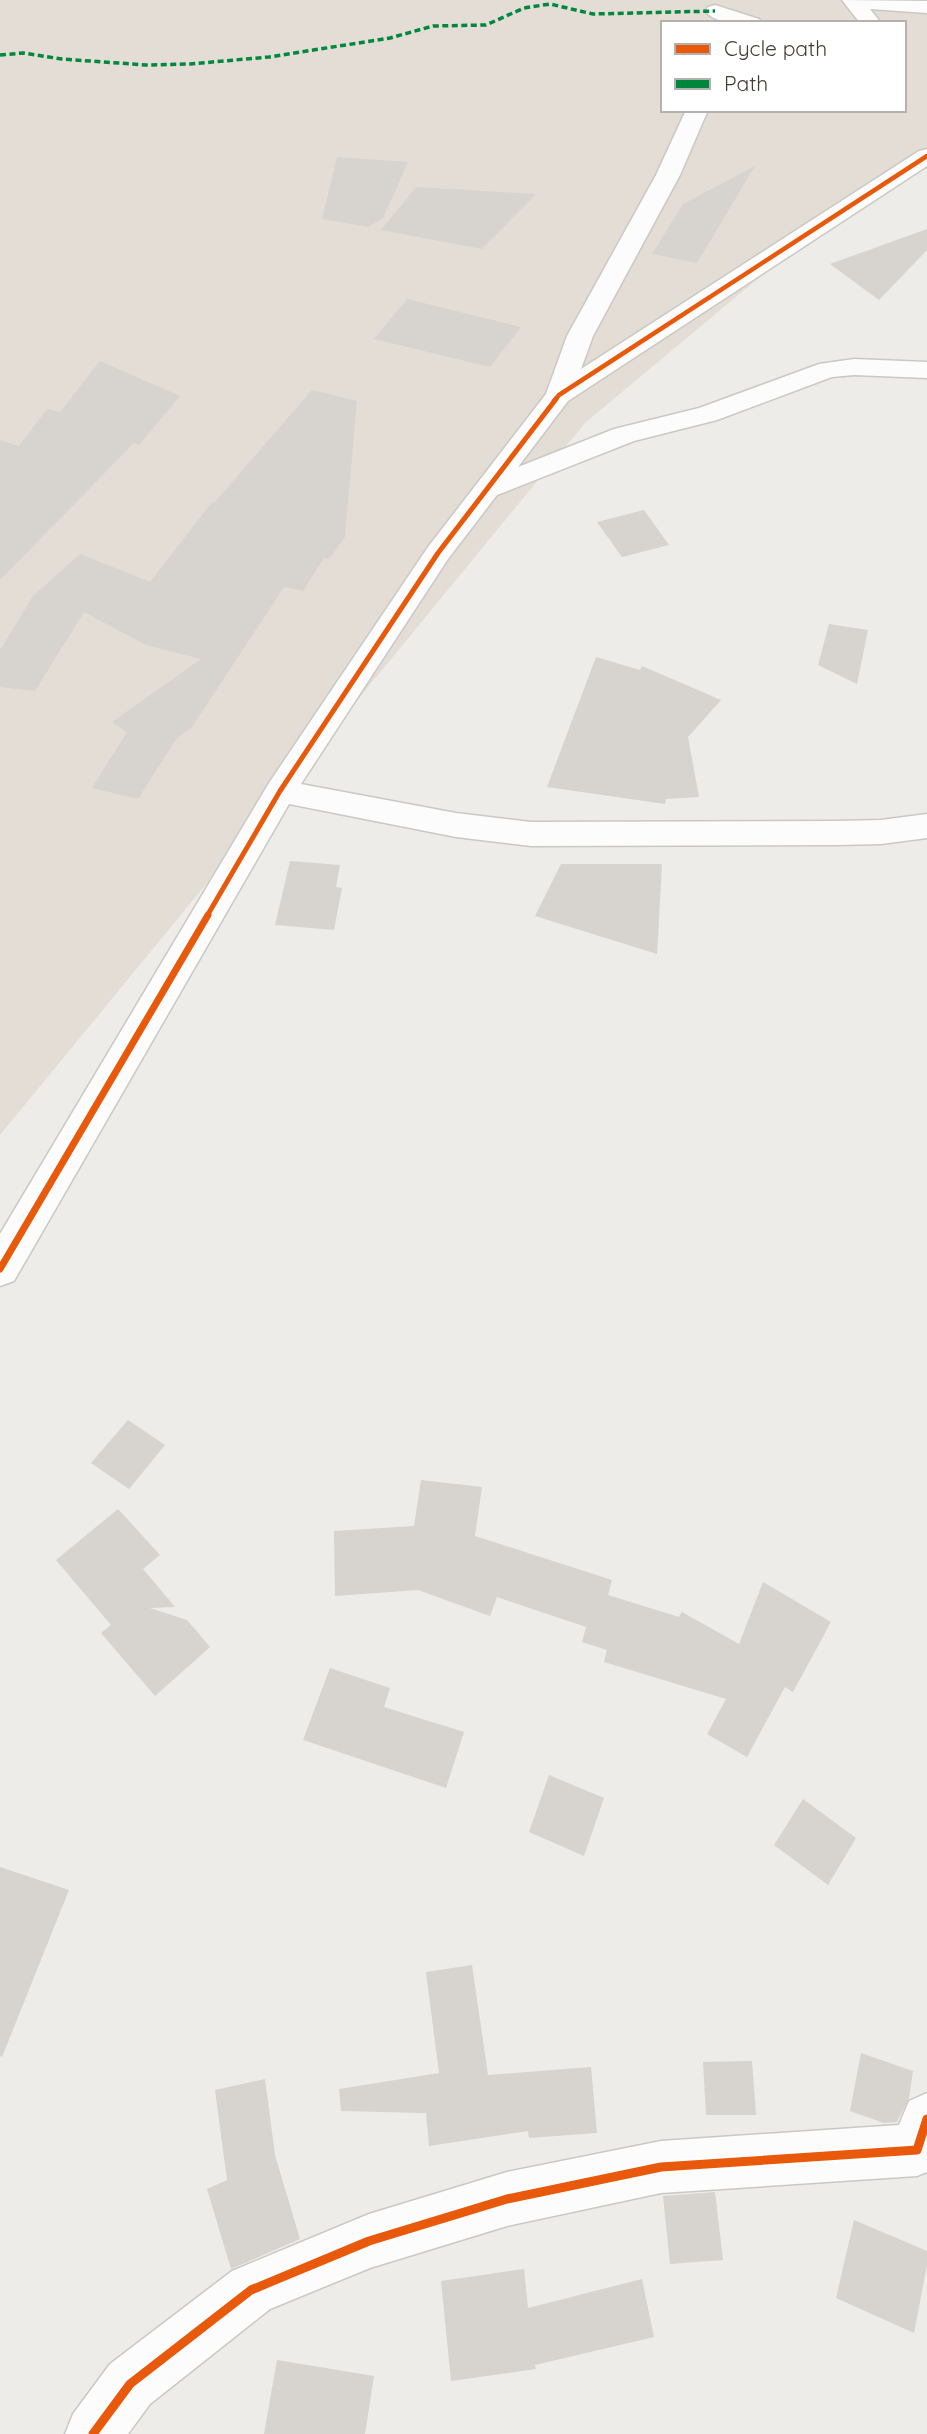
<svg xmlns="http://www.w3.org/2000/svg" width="927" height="2434" viewBox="0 0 927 2434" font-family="Quicksand,sans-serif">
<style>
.residential{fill:#e3ddd5;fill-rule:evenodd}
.building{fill:#d7d3cf}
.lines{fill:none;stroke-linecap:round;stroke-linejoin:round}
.street-casing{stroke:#cbc8c4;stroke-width:3}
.street{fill:#fcfcfc;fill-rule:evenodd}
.quiet{stroke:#00873e;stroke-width:3.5;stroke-dasharray:6 3.5;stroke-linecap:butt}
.cycleway-far3-casing{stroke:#fff;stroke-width:7}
.cycleway-far2-casing{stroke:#fff;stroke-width:9}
.cycleway-far1-casing{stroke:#fff;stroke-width:11}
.cycleway-casing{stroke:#fff;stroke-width:13}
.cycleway-far3{stroke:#e8590c;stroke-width:4.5}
.cycleway-far2{stroke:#e8590c;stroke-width:5}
.cycleway-far1{stroke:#e8590c;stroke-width:7}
.cycleway{stroke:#e8590c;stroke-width:9}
</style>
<rect width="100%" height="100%" fill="#eeece8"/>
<path class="residential" d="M0 0H927V151L870 185 585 423 0 1135ZM663 23H904V110H663Z"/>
<g class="building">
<polygon points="337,157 408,162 383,218 368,227 322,219"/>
<polygon points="755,166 697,263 652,254 683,204"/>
<polygon points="416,187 536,194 482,249 381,230"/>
<polygon points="927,229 927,250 879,300 830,264"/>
<polygon points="407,299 521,327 490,367 374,339"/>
<polygon points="100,361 180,396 139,445 134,443 0,580 0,440 19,446 47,409 60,412"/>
<polygon points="312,390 357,401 345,537 329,559 324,558 303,591 284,587 192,727 177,738 138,799 92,788 127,732 112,722 201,659 146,645 84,612 35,691 0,687 0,650 33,596 80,554 150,582 212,502 214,503"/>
<polygon points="644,510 669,545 622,557 597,522"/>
<polygon points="829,624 868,630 857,684 818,665"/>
<polygon points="596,657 640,670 642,666 721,700 688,737 699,797 666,799 665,804 547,787"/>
<polygon points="290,861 340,865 336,887 342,888 334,930 275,925"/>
<polygon points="561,864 662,864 657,954 535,916"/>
<polygon points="128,1420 165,1445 129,1489 91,1463"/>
<polygon points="421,1480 482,1487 475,1536 612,1580 608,1595 679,1617 682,1612 739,1644 763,1582 831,1622 793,1692 785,1687 747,1757 707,1734 726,1699 604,1662 607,1650 582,1642 586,1627 497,1597 490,1616 418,1590 335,1596 334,1531 414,1526"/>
<polygon points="118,1509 160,1555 143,1569 175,1607 150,1608 187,1620 210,1647 155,1696 101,1633 111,1625 56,1560"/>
<polygon points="330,1668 390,1688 384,1707 464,1732 446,1788 303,1740"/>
<polygon points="549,1775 604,1798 584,1856 529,1832"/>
<polygon points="803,1799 856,1838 828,1885 774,1845"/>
<polygon points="0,1867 69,1890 2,2057 0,2056"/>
<polygon points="472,1965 488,2075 591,2067 597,2133 529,2138 528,2131 429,2146 426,2113 341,2111 339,2089 439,2073 426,1972"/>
<polygon points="861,2053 913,2071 909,2098 897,2122 884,2123 850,2111"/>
<polygon points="752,2061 756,2115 706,2115 703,2062"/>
<polygon points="265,2079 275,2155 300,2239 231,2269 207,2189 227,2180 215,2090"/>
<polygon points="715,2192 723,2260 670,2264 663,2196"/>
<polygon points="854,2220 927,2251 927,2265 914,2333 836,2298"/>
<polygon points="524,2269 528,2308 642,2279 654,2337 535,2365 536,2369 451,2381 441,2281"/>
<polygon points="277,2360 374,2376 365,2434 264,2434"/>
</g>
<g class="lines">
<defs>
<g id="street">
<polygon points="842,0 927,1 927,13 870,9 881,23 860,23"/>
<path d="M715 5 759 19 762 23C744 23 717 26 705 11L708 7Z"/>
<polygon points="686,110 708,110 680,175 593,336 581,369 919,151 927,149 927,166 568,401 518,467 614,429 699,408 819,364 854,359 927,362 927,378 854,375 832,377 717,420 634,441 497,495 448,559 301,784 456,813 531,822 837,821 881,820 927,814 927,838 881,844 837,845 531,846 456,837 289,804 14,1281 0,1286 0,1234 269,783 428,547 546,394 567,336 656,175"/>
<polygon points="927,2093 927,2172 917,2176 661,2193 507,2226 370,2268 270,2309 150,2404 128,2434 65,2434 73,2414 110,2364 232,2271 369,2214 507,2172 661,2141 899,2125 909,2101"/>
</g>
</defs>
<use href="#street" class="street-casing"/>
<use href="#street" class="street"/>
<polyline class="quiet" points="0,55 23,53 62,59 146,65 190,64 269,57 390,38 433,26 486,25 524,8 550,4 593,14 715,11"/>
<defs>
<polyline id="cycleway-far3" points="554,401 559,395 927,156"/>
<polyline id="cycleway-far2" points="207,916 280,791 438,553 556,399"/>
<polyline id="cycleway-far1" points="0,1269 208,915"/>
<polyline id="cycleway" points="93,2434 130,2384 251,2290 369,2241 507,2199 661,2167 917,2150 927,2119"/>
</defs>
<use href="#cycleway-far3" class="cycleway-far3-casing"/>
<use href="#cycleway-far2" class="cycleway-far2-casing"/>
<use href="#cycleway-far1" class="cycleway-far1-casing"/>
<use href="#cycleway" class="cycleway-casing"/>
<use href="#cycleway-far3" class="cycleway-far3"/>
<use href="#cycleway-far2" class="cycleway-far2"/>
<use href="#cycleway-far1" class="cycleway-far1"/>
<use href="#cycleway" class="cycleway"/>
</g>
<rect x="661" y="21" width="245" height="91" fill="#ffffff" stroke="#b4b1ae" stroke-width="2"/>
<rect x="675" y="44" width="35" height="10" fill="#e8590c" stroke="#b4b1ae" stroke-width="2"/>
<text x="724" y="56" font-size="21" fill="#443c34">Cycle path</text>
<rect x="675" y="79" width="35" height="10" fill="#00873e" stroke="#b4b1ae" stroke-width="2"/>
<text x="724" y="91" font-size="21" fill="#443c34">Path</text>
</svg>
